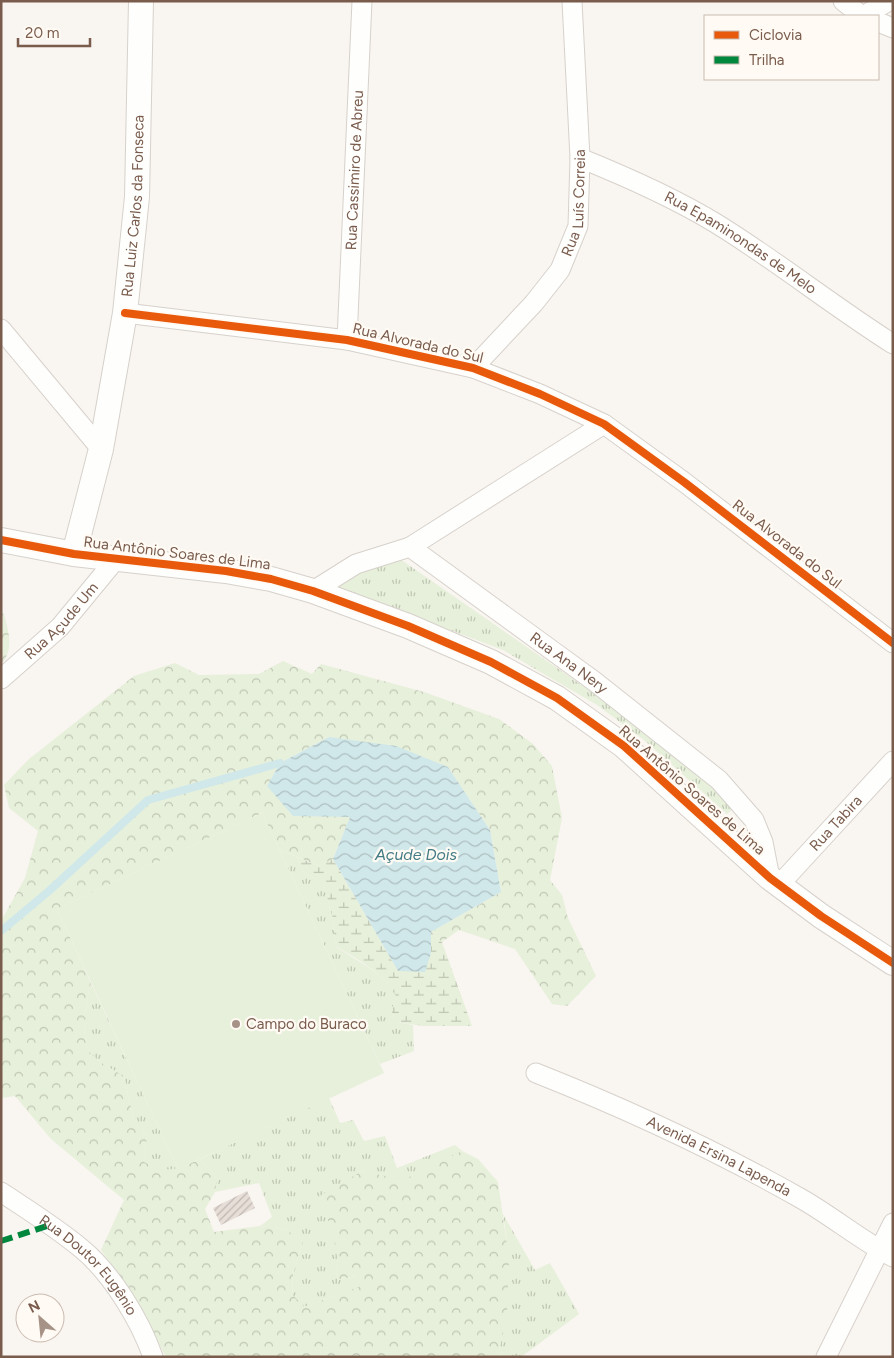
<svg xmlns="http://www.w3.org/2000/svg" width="894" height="1358" viewBox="0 0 894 1358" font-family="Figtree,sans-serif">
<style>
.grass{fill:url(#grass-tufts)}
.forest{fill:url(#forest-crowns)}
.wetland{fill:url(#wetland-marsh)}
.garden{fill:#e7f0db}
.water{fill:url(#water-waves)}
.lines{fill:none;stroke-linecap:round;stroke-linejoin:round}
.stream{stroke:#d0e8ea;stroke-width:8}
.building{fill:url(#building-hatch)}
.minor-casing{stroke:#d7d1cb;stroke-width:21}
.tertiary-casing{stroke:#d7d1cb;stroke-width:26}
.minor{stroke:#fefefd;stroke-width:19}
.tertiary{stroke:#fefefd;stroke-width:24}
.quiet{stroke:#00873e;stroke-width:6;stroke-dasharray:12 6;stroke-linecap:butt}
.cycleway-casing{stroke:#fffaf3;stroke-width:11}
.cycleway{stroke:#e8590c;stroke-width:8}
.poi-dot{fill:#a69286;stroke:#fffaf3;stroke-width:2}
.labels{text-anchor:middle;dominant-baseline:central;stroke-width:4.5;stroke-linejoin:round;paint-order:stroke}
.street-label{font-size:15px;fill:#7a5c4d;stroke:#fffaf3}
.poi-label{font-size:15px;fill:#7a5c4d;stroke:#fffaf3;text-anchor:start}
.water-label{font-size:16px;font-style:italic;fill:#437c86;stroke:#fffaf3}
</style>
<defs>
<pattern id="grass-tufts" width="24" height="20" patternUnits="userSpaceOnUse" patternTransform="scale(1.25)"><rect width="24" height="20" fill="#e7f0db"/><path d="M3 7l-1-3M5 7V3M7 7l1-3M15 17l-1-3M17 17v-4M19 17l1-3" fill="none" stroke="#c0c6b4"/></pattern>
<pattern id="forest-crowns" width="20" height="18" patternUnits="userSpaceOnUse" patternTransform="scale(1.25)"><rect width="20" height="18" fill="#e7f0db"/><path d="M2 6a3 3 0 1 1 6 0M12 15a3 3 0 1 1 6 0" fill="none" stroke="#c0c6b4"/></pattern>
<pattern id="wetland-marsh" width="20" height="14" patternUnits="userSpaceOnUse" patternTransform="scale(1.25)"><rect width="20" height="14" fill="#e7f0db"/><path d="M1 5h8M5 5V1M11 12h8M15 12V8" fill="none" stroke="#c0c6b4"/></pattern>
<pattern id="water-waves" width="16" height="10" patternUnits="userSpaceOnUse" patternTransform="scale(1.25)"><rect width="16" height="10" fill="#d0e8ea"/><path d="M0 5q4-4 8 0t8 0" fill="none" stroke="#aebfc0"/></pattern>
<pattern id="building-hatch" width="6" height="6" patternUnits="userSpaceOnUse" patternTransform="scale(1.25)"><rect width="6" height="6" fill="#e6ded7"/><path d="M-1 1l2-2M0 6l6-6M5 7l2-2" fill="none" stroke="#bfb7b1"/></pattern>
</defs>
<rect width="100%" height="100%" fill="#f9f5f0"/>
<g class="grass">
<polygon points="400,559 606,702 723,795 733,809 727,814 644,740 597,705 503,650 329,584 347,575"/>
<path d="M279 849 297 857 305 874 323 882 333 919 335 946C358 962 384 972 397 998L391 1010 396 1022 413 1025 414 1051 380 1064Z"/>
<path d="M91 983 178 1169 161 1171 144 1162 147 1136 134 1122 124 1076C114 1070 103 1065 94 1057 78 1044 86 1001 91 983Z"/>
<path d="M329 1098 340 1123 353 1120 364 1141 385 1136 397 1168 455 1145 462 1151 403 1181 362 1171 319 1197C330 1227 341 1246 337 1280L357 1276 362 1286 304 1307 292 1295 293 1274 303 1242 287 1230 260 1226 272 1217 259 1183 215 1192 217 1179 200 1159Z"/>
<path d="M503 1214 535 1270 550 1263 579 1314 521 1357H500L499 1351C509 1303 511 1262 503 1214Z"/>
</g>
<g class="forest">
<path d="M1 613 4 614C8 629 15 651 1 664Z"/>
<path d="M283 661 312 674 321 664 424 692 499 719 533 744 552 766 562 818 550 880 562 895 568 918 596 976 567 1006 552 1004 515 949 459 930 442 942 431 932 501 892 490 830 448 767 329 737 280 763 267 786 350 817 333 859 319 866 279 849 262 813 57 909 91 983C86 1001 78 1044 94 1057 103 1065 114 1070 124 1076L134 1122 147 1136 144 1162C168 1174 176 1170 200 1159L217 1179 215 1192 205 1209 214 1232 260 1226 287 1230 303 1242 293 1274 292 1294 304 1307 361 1286 356 1276 337 1280C340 1249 331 1225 318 1197L362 1171 403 1180 462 1151 478 1159 498 1182 509 1259 507 1313 499 1351 500 1357H166L131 1292 101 1250 124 1200 51 1139 15 1096 1 1098V921L25 878 38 831 9 808 4 785 29 759 134 676 175 663 199 675 259 674Z"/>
</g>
<path class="wetland" d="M297 857 319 866 333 859 398 971 431 953V932L442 942 472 1026H423L396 1022 391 1010 397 998C384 973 359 960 335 946L333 919 323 882 305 874Z"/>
<polygon class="garden" points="262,813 384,1073 178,1169 57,909"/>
<polygon class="water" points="329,737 396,746 448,767 490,830 501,892 431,932 431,953 425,972 398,971 333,859 350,817 293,816 267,786 280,763"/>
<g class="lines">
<polyline class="stream" points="1,931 49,891 148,800 280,763"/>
</g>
<polygon class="building" points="247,1191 255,1208 221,1225 213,1208"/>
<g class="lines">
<defs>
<g id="minor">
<polyline points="843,1 862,16"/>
<polyline points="863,16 889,1"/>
<polyline points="878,22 893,28"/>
<path id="s1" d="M580 158C627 177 673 197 717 224 777 261 833 306 893 344"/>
<polyline points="125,313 347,340 473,368 540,394 604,424 684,482 893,643"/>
<polyline points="1,329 101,449"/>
<path id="s2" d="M347 340 362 1"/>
<path id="s3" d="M473 368 534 303 560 270 578 226 580 158 572 1"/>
<polyline points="410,547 604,424"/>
<path id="s4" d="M313 591 356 564 410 547 594 681 719 780 754 820 763 842 770 878"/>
<path id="s5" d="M1 679 60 627 116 559"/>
<path id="s6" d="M779 885 893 761"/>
<path id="s7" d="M536 1073C627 1109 715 1150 800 1198 832 1216 860 1240 893 1257"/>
<path id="s8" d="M1 1192C28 1210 57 1228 82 1249 112 1274 140 1320 153 1357"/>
<polyline points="826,1357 893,1223"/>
</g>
<g id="tertiary">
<polyline points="1,540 74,554 226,571 271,579 313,591 408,626 491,662 557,698 624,746 770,878 821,916 893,963"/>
<path id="s9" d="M74 554 101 449 125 313 137 197 141 1"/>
</g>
</defs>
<use href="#minor" class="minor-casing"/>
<use href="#tertiary" class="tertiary-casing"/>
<use href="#minor" class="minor"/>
<use href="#tertiary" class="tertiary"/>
<polyline class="quiet" points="1,1241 50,1225"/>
<defs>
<g id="cycleway">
<polyline points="125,313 347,340 473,368 540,394 604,424 684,482 893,643"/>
<polyline points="1,540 74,554 226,571 271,579 313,591 408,626 491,662 557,698 624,746 770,878 821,916 893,963"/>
</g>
</defs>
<use href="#cycleway" class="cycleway-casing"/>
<use href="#cycleway" class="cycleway"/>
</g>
<circle class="poi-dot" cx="236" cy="1024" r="5"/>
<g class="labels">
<g class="street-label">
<text stroke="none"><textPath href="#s2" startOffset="170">Rua Cassimiro de Abreu</textPath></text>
<text stroke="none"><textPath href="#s3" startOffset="201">Rua Luís Correia</textPath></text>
<text stroke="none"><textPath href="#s9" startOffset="354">Rua Luiz Carlos da Fonseca</textPath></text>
<text stroke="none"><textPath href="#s1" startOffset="182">Rua Epaminondas de Melo</textPath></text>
<text transform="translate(418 343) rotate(13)">Rua Alvorada do Sul</text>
<text transform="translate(787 544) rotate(38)">Rua Alvorada do Sul</text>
<text transform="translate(177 553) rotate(7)">Rua Antônio Soares de Lima</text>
<text stroke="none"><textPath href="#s5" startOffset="84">Rua Açude Um</textPath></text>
<text stroke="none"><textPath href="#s4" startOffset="304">Rua Ana Nery</textPath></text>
<text transform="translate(692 790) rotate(41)">Rua Antônio Soares de Lima</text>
<text stroke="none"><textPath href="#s6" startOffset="84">Rua Tabira</textPath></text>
<text stroke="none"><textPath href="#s7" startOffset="201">Avenida Ersina Lapenda</textPath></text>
<text stroke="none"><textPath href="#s8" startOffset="115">Rua Doutor Eugênio</textPath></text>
</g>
<g class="poi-label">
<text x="246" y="1024">Campo do Buraco</text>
</g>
<g class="water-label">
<text x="416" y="854">Açude Dois</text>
</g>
</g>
<rect width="894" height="1358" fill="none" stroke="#7a5c4d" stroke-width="5"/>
<rect x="704" y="15" width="175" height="65" fill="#fffaf3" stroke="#cabbb1"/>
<rect x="714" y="31" width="25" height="8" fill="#e8590c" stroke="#cabbb1"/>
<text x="749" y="40" font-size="15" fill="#7a5c4d">Ciclovia</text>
<rect x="714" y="56" width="25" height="8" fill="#00873e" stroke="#cabbb1"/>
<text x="749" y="65" font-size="15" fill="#7a5c4d">Trilha</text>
<g transform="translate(40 1318) rotate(333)"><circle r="24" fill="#fffaf3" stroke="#cabbb1"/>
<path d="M0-4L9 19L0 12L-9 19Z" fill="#a69286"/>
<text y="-8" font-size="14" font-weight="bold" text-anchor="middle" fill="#7a5c4d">N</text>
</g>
<path d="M18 38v8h72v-8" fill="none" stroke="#7a5c4d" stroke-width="2.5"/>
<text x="25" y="38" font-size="15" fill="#7a5c4d" stroke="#fffaf3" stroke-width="4" paint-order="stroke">20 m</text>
</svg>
